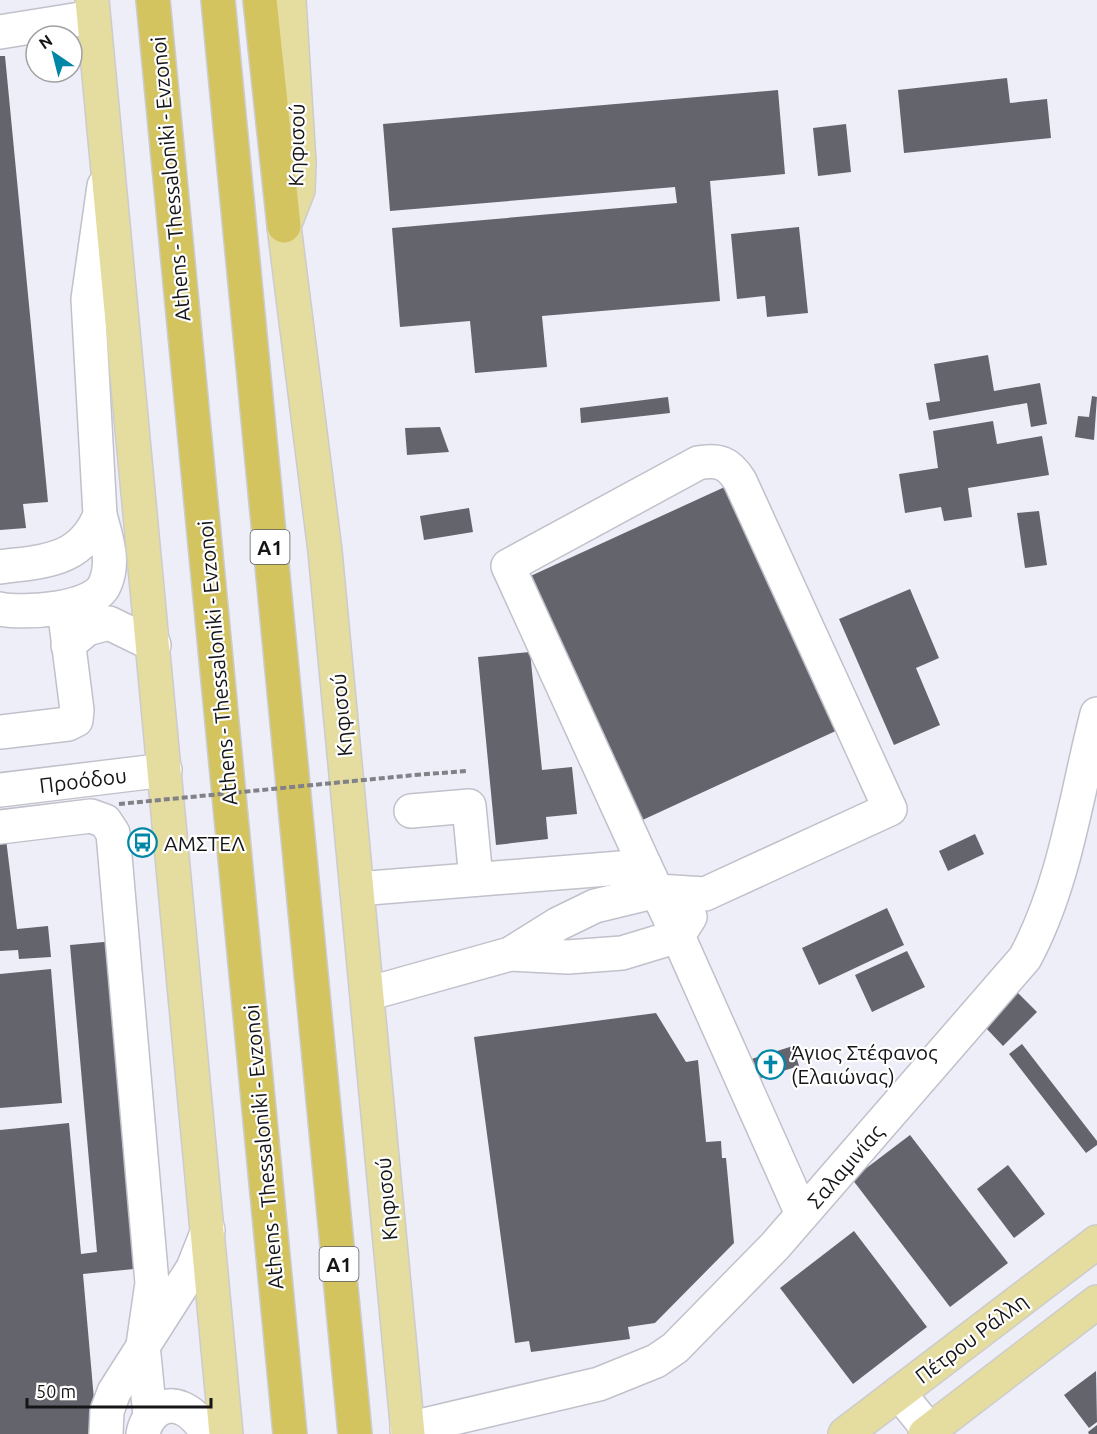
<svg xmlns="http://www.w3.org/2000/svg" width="1097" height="1434" viewBox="0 0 1097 1434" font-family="Ubuntu,sans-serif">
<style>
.building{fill:#64646d}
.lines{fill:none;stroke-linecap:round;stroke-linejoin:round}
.minor-casing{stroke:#c0c1ca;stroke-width:36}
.major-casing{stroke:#ccc;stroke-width:36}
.highway-casing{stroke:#ccc;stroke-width:36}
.path{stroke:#818188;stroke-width:4;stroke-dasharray:6 3;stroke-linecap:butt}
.minor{stroke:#fff;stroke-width:33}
.major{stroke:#e5dca0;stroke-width:33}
.highway{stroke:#d3c460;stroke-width:33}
.path-bridge{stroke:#818188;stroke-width:4;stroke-dasharray:6 3;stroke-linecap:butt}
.labels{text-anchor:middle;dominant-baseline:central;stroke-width:4.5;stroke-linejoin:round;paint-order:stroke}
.shield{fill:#fff;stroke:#5b5b5d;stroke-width:1.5}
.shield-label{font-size:20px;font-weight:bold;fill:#151518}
.street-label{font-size:21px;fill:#151518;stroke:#fff}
.poi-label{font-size:21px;fill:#151518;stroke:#fff;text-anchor:start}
</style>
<rect width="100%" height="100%" fill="#edeef8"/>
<g class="building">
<polygon points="0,56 5,56 48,502 23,504 26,528 0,530"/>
<polygon points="1007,78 1010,103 1047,99 1051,138 904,153 898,90"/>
<polygon points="778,90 785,174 710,181 720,301 542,316 547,367 475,373 470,321 400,327 392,228 677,203 675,187 390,211 383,124"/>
<polygon points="846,124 851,172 818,176 813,128"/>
<polygon points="799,227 808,313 767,317 765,296 737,299 731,234"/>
<polygon points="988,355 994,391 1040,383 1047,424 1031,427 1027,403 929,420 926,403 940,401 934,364"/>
<polygon points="1092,396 1097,397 1094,440 1075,437 1078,416 1089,417"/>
<polygon points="668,397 670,413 581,423 580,408"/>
<polygon points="993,421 997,444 1042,436 1049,475 968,488 972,517 944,521 941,507 905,513 899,474 938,468 933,431"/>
<polygon points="440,427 449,452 407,455 405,428"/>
<polygon points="729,485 840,729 636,823 524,579"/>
<polygon points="469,508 473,532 424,540 420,516"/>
<polygon points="1039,511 1047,565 1025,568 1017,513"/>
<polygon points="910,589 939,658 916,668 940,725 894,745 839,619"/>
<polygon points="530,652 542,770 572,767 577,814 546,817 548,839 496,845 478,657"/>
<polygon points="975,834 984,854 948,871 939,851"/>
<polygon points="6,839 17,929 48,926 51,957 19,959 18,950 0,951 0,840"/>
<polygon points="887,908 904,945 819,985 802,948"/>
<polygon points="115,941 144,1268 83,1274 97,1434 0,1434 0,1130 69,1123 81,1254 97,1252 70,945"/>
<polygon points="907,951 925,987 872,1012 855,975"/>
<polygon points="51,969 62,1103 0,1108 0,974"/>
<polygon points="1017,992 1037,1012 1003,1046 986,1028"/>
<polygon points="656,1013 686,1062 698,1060 706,1142 721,1141 722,1158 726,1158 734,1243 655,1323 628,1327 630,1339 531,1352 529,1341 515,1343 474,1037"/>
<polygon points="1022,1044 1097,1141 1097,1145 1086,1153 1009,1054"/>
<polygon points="793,1046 799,1066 748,1082 742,1062"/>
<polygon points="910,1135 1008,1263 950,1307 852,1179"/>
<polygon points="1008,1165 1045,1214 1014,1238 977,1189"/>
<polygon points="854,1231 927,1327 853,1384 780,1288"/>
<polygon points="1096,1371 1097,1422 1089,1428 1064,1395"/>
<polygon points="1097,1425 1097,1434 1089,1434 1088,1432"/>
</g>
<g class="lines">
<defs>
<g id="minor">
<polyline points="0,32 93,17"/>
<path d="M0 567C44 561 81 562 100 515L88 299 104 186"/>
<path d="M0 609C23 614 95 610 105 584 115 561 106 538 100 515"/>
<polyline points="68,645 87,629 109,623 154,645"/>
<polyline points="0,732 68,724 76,720 77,710 64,608"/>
<polyline points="0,790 165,770"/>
<polyline points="411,811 469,806 476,879"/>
<polyline points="0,827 91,816 105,821 113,833 152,1283 143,1345 150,1416"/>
<polyline points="357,889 645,866"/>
<polyline points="510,954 568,957 622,953 678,936 690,917"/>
<path d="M367 994 510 954 558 924 595 906 657 891 705 894 890 809 740 481C729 463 719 459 698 463L508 566 645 866 678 936 802 1214"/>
<polyline points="899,1393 932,1434"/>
<path d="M407 1429 599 1384 656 1361 675 1348 775 1246 1025 958C1065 884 1076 796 1097 714"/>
<polyline points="106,1434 107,1411 114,1392 193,1268 208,1230"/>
<path d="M143 1434C146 1416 163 1400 181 1408 193 1412 202 1425 209 1434"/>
</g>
<g id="major">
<polyline points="92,0 226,1434"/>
<polyline points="289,0 299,162 298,190 284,226 325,551 408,1434"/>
<polyline points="845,1434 1097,1242"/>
<polyline points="925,1434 1097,1302"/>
</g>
<g id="highway">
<polyline points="153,0 290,1434"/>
<polyline points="218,0 355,1434"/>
<polyline points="260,0 284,226"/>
</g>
</defs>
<use href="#minor" class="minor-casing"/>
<use href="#major" class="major-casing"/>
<use href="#highway" class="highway-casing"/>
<polyline class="path" points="415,775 466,771"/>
<use href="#minor" class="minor"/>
<use href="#major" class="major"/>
<use href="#highway" class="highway"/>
<polyline class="path-bridge" points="119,804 415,775"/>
</g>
<defs>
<symbol id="bus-ring" viewBox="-11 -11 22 22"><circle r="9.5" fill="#fff" stroke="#0087a8" stroke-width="1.5"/><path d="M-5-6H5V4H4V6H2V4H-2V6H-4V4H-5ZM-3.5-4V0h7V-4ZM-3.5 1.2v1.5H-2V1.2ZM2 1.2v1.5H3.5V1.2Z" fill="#0087a8"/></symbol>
<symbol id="church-ring" viewBox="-11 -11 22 22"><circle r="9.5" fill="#fff" stroke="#0087a8" stroke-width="1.5"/><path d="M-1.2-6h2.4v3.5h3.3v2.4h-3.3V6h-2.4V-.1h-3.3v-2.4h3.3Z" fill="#0087a8"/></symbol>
</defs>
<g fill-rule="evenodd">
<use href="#bus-ring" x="126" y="826" width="33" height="33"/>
<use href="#church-ring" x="754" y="1048" width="33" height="33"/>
</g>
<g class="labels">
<g class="shield">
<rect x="250.5" y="530" width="39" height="34" rx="4.5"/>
<rect x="319.5" y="1247" width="39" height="34" rx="4.5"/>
</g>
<g class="shield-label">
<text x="270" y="547">Α1</text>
<text x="339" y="1264">Α1</text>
</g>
<g class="street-label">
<text transform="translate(296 145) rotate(-89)">Κηφισού</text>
<text transform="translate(170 179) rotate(-95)">Athens - Thessaloniki - Evzonoi</text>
<text transform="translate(217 663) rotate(-95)">Athens - Thessaloniki - Evzonoi</text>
<text transform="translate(341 715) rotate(-95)">Κηφισού</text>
<text transform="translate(83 780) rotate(-7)">Προόδου</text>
<text transform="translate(263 1147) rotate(-95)">Athens - Thessaloniki - Evzonoi</text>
<text transform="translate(845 1166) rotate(-49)">Σαλαμινίας</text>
<text transform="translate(386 1199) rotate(-95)">Κηφισού</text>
<text transform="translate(971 1338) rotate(-37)">Πέτρου Ράλλη</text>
</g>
<g class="poi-label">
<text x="164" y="843">ΑΜΣΤΕΛ</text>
<text x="791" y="1052">Άγιος Στέφανος<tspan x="791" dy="24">(Ελαιώνας)</tspan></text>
</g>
</g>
<g transform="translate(54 54) rotate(325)"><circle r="28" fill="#ffffff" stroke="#a1a1a3" stroke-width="1.5"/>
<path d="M0-4.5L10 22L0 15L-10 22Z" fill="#0087a8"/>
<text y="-9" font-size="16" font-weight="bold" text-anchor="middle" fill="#151518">N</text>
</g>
<path d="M27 1398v9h184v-9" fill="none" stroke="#151518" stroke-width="3"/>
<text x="36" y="1398" font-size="18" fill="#151518" stroke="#ffffff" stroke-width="4.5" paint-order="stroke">50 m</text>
</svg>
